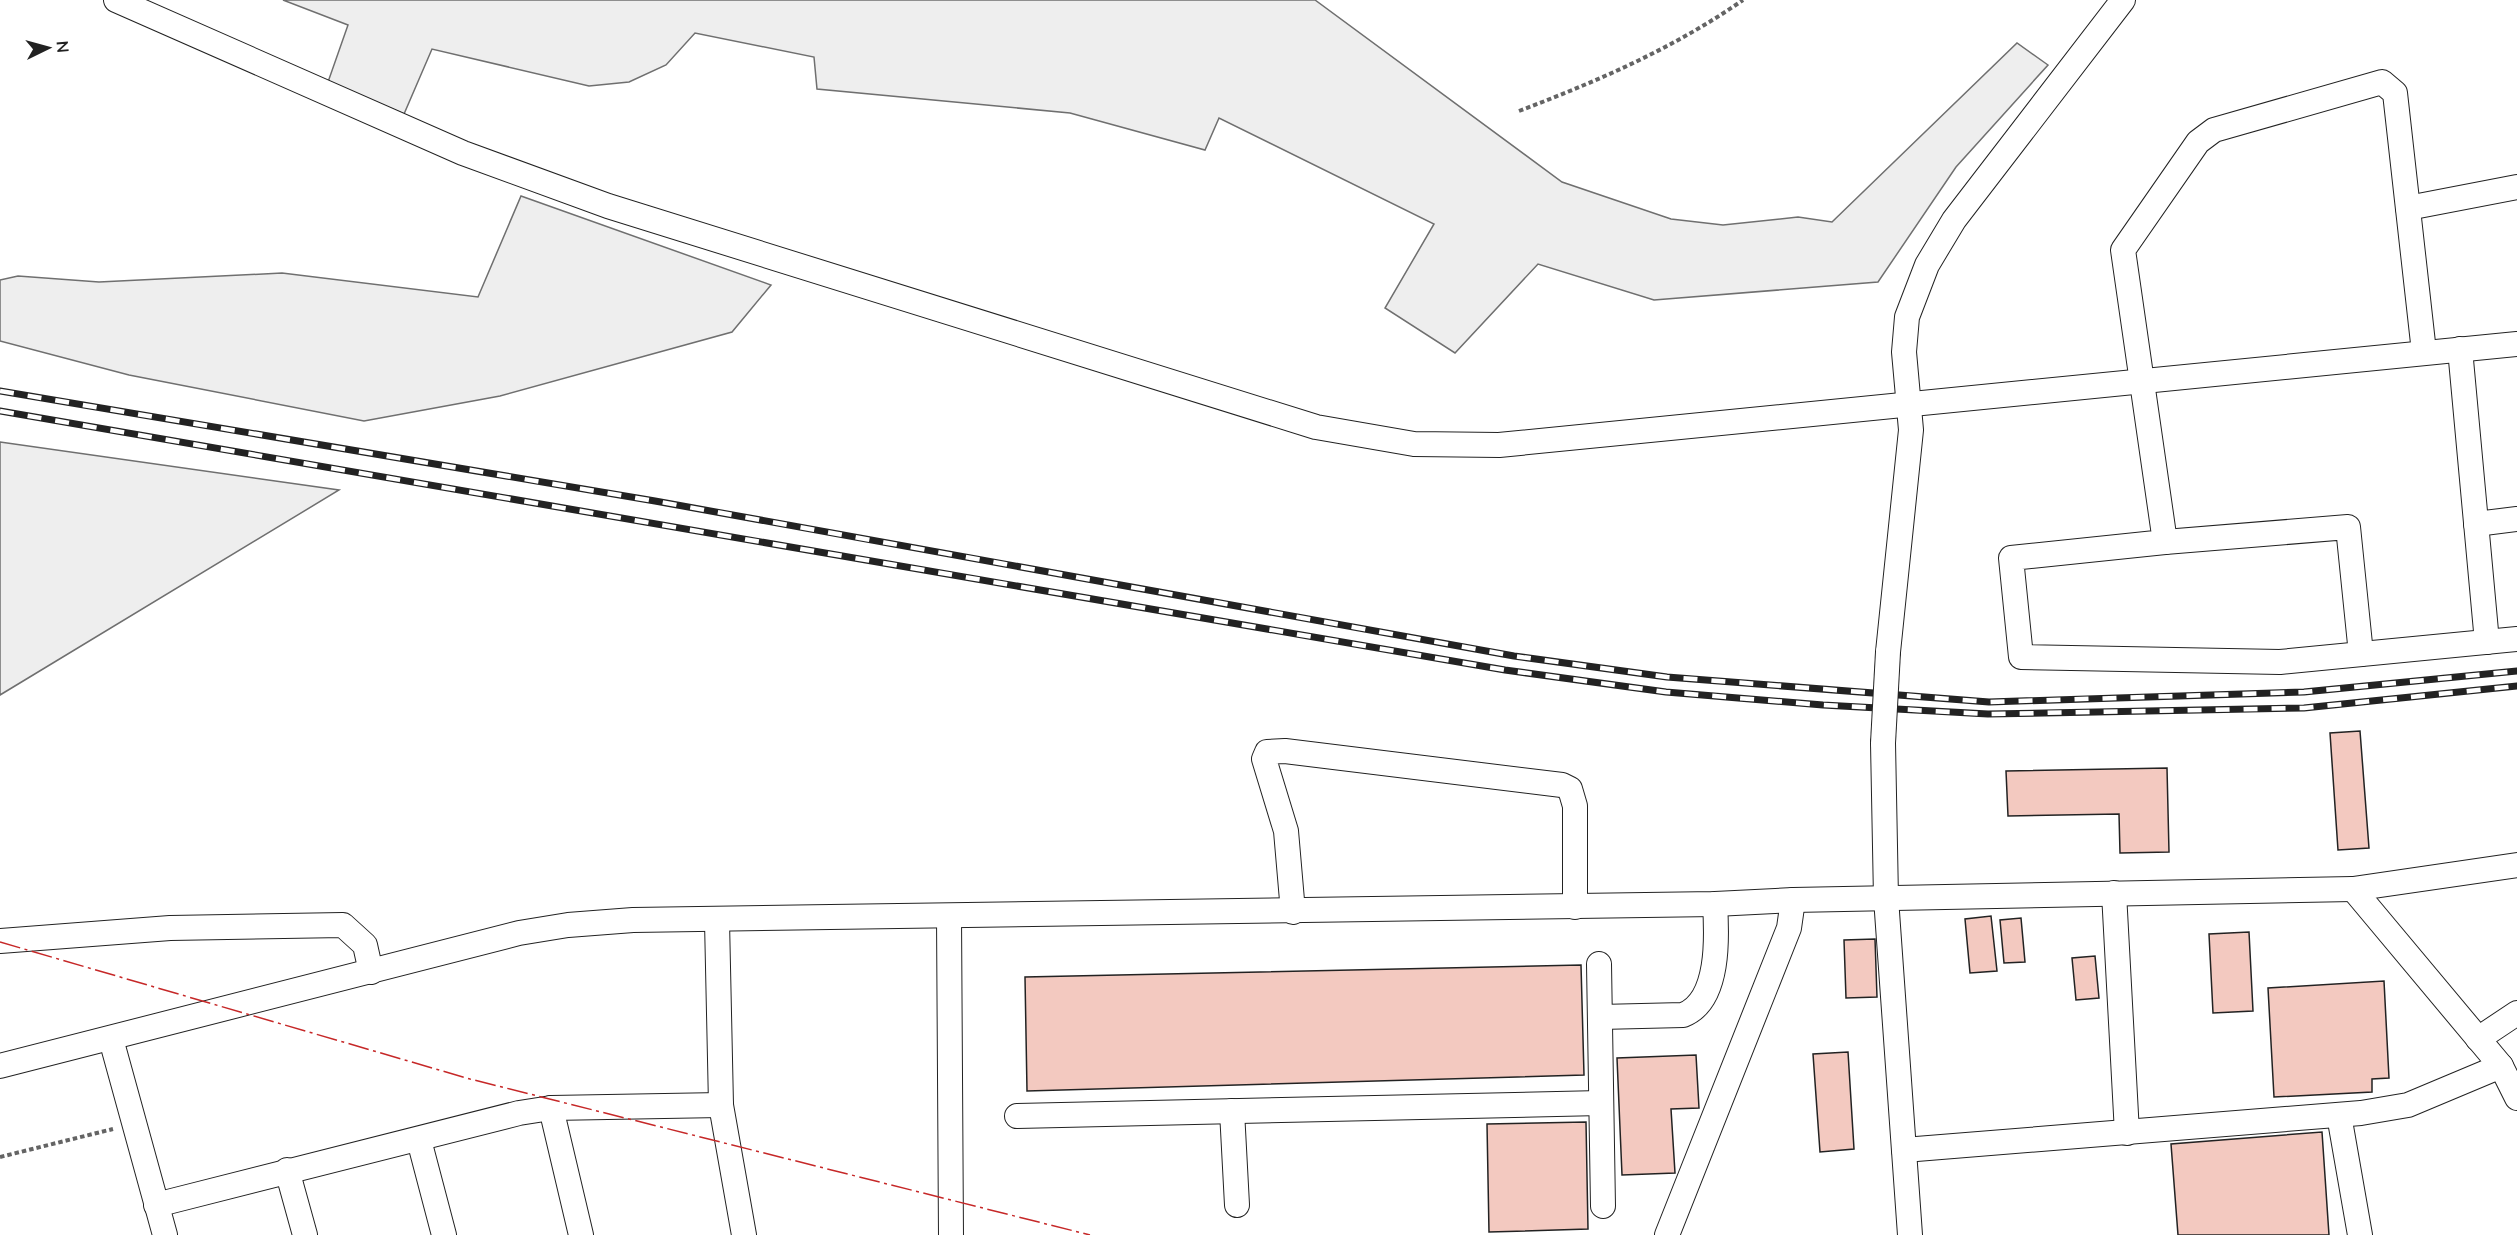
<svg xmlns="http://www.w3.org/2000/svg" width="2517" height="1235" viewBox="0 0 2517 1235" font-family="Mulish,sans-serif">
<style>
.green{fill:#eee;stroke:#6f6f6f;stroke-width:1.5}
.building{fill:#f3c9c0;stroke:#222;stroke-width:1.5}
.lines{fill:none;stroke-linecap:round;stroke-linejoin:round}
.minor-casing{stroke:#222;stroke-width:26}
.path{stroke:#646464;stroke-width:4;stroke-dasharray:4.5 3;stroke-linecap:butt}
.minor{stroke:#fff;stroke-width:24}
.rail-casing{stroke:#222;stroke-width:7}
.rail{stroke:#fff;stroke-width:4.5;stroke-dasharray:14;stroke-linecap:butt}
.minor-bridge-casing{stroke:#222;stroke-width:26;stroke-linecap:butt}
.minor-bridge{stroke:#fff;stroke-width:24}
.power{stroke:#c62828;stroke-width:1.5;stroke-dasharray:21 4.5 3 4.5;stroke-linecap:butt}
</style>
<rect width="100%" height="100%" fill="#fff"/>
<g class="green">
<polygon points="283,0 1315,0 1562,182 1671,219 1723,225 1798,217 1832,222 2017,43 2048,65 1956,167 1878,282 1654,300 1538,264 1455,353 1385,308 1434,224 1219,118 1205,150 1070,113 817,89 814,57 695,33 666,65 629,82 589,86 432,49 404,114 328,82 348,25"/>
<polygon points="521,196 771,285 732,332 500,396 364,421 129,375 0,341 0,280 18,276 99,282 282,273 478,297"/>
<polygon points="0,442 339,490 0,695"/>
</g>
<g class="building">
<polygon points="2360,731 2369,848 2338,850 2330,733"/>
<polygon points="2167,768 2169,852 2120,853 2119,814 2008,816 2006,771"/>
<polygon points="1991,916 1997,971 1970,973 1965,919"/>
<polygon points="2021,918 2025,962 2004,963 2000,920"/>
<polygon points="2249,932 2253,1011 2213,1013 2209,934"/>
<polygon points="1875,939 1877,997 1846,998 1844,940"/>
<polygon points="2095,956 2099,998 2076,1000 2072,958"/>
<polygon points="1581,965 1584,1075 1027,1091 1025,977"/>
<polygon points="2384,981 2389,1078 2372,1079 2372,1092 2274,1097 2268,988"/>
<polygon points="1848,1052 1854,1149 1820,1152 1813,1054"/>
<polygon points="1696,1055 1699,1108 1671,1109 1675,1173 1622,1175 1617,1058"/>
<polygon points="1586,1122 1588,1229 1489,1232 1487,1124"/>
<polygon points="2322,1132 2329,1235 2178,1235 2171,1144"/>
</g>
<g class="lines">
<defs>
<g id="minor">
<polyline points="116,0 463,153 608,206 1316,427 1414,444 1499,445 2517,344"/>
<polyline points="2408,208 2517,187"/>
<polyline points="2460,349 2487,642"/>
<polyline points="2424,352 2395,93 2382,82 2214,130 2198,142 2123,250 2165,542 2011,558 2021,657 2280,662 2517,639"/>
<polyline points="2476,524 2517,519"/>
<polyline points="2165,542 2348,527 2361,654"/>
<polyline points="1888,652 1911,430 1904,352 1907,317 1927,265 1954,220 2123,0"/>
<polyline points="1883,743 1886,898 1910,1235"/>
<polyline points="2353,889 2501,1066 2517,1098"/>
<polyline points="2114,893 2127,1133"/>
<polyline points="1293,912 1286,831 1264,759 1267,752 1285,751 1562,785 1570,789 1575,806 1575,907"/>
<polyline points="949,916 951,1235"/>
<polyline points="717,921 721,1105 744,1235"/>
<polyline points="0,941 170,928 343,925 365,945 371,972"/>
<polyline points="1599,964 1603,1206"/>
<path d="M1600 1017 1683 1015C1720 1001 1717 936 1715 904"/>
<polyline points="111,1039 165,1235"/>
<polyline points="2478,1039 2517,1013"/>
<polyline points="0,1066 519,933 568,925 633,920 1715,904 1793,900 2353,889 2517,865"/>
<polyline points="551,1108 581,1235"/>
<polyline points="1232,1111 1237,1205"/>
<polyline points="2339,1115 2360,1235"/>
<polyline points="1017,1116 1601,1103"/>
<polyline points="419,1140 444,1235"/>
<polyline points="1904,1150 2361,1113 2408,1105 2501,1066"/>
<polyline points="287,1170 305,1235"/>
<polyline points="156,1205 519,1113 551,1108 721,1105"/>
<polyline points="1667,1235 1789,928 1793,900"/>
</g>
</defs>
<use href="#minor" class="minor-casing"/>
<g class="path">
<path d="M1519 111C1598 81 1674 48 1743 0"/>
<polyline points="0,1157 113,1129"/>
</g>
<use href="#minor" class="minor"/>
<defs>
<g id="rail">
<polyline points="0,391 655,501 1514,656 1667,677 1989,702 2304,692 2517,671"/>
<polyline points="0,411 1505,670 1666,692 1823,705 1988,714 2304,708 2517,686"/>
</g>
</defs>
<use href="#rail" class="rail-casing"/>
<use href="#rail" class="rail"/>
<defs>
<polyline id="minor-bridge" points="1883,743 1888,652"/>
</defs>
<use href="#minor-bridge" class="minor-bridge-casing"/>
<use href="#minor-bridge" class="minor-bridge"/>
<polyline class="power" points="0,942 470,1079 1090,1235"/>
</g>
<g transform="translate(48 48) rotate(85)" stroke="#ffffff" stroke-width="4.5" paint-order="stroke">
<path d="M0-4.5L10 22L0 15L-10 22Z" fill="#222222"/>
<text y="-9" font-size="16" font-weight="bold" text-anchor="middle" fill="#222222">N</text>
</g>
</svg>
